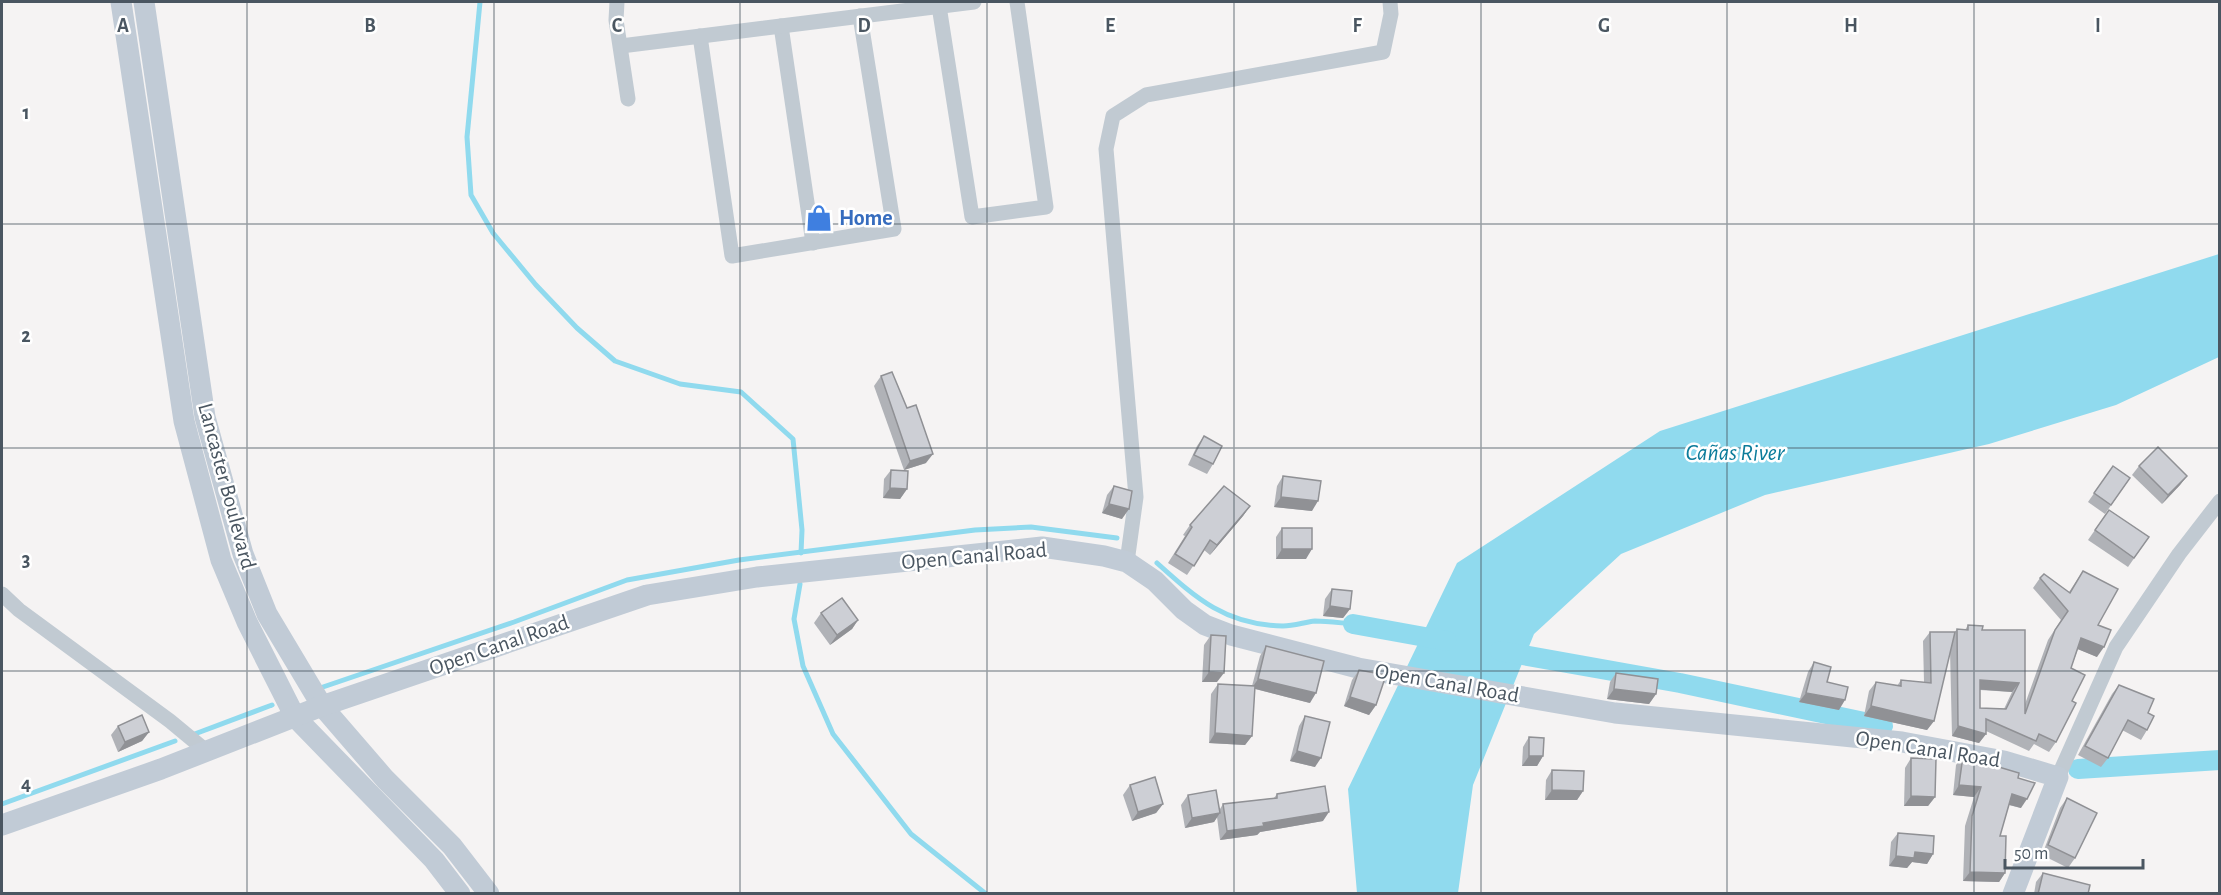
<svg xmlns="http://www.w3.org/2000/svg" width="2221" height="895" viewBox="0 0 2221 895" font-family="'Alegreya Sans',sans-serif">
<style>
.water{fill:#90daee}
.lines{fill:none;stroke-linecap:round;stroke-linejoin:round}
.stream{stroke:#90daee;stroke-width:5}
.canal{stroke:#90daee;stroke-width:20}
.street{stroke:#c1cad2;stroke-width:15}
.secondary{stroke:#c1cbd6;stroke-width:21}
.wall{fill:#b0b2b7;fill-rule:evenodd}
.shaded-wall{fill:#909195}
.building{fill:#cdcfd5;stroke:#909195;stroke-width:1.5;fill-rule:evenodd}
.grid{fill:none;stroke:#4a5661;stroke-width:1.5;stroke-opacity:0.55}
.labels{text-anchor:middle;dominant-baseline:central;stroke-width:5;stroke-linejoin:round;paint-order:stroke}
.shop-label{font-size:22px;font-weight:bold;fill:#366cbe;stroke:#fff;text-anchor:start}
.street-label{font-size:22px;fill:#4a5661;stroke:#fff}
.water-label{font-size:24px;font-style:italic;fill:#0c7c9b;stroke:#fff}
.grid-label{font-size:20px;text-anchor:middle;font-weight:bold;fill:#4a5661;stroke:#fff;stroke-width:5;stroke-linejoin:round;paint-order:stroke}
</style>
<rect width="100%" height="100%" fill="#f5f3f3"/>
<polygon class="water" points="2219,254 2219,357 2116,405 1989,444 1765,495 1621,554 1534,634 1473,785 1458,893 1357,893 1348,789 1457,563 1660,431"/>
<g class="lines">
<g class="stream">
<polyline points="480,2 467,137 471,195 493,233 536,285 577,328 615,361 680,384 741,392 793,439 802,530 801,553"/>
<path d="M1157 563C1197 599 1226 625 1283 626 1294 626 1305 622 1315 621 1327 621 1341 623 1353 624"/>
<polyline points="800,584 794,619 803,666 833,734 911,834 986,894"/>
<polyline points="323,687 514,622 627,580 739,560 975,530 1031,527 1117,538"/>
<polyline points="192,735 272,705"/>
<polyline points="2,804 175,741"/>
</g>
<g class="canal">
<polyline points="1353,624 1447,641"/>
<polyline points="1500,651 1680,683 1883,726"/>
<polyline points="2078,769 2220,760"/>
</g>
<g class="street">
<polyline points="617,2 616,20 628,99"/>
<polyline points="939,6 972,217 1046,207 1017,2"/>
<polyline points="781,26 813,243"/>
<polyline points="700,36 732,256 894,229 860,16"/>
<polyline points="621,46 974,2"/>
<polyline points="1127,562 1136,497 1106,149 1113,116 1146,95 1383,52 1391,14 1390,2"/>
<polyline points="2,594 19,610 170,721 205,750"/>
<polyline points="2058,777 2116,647 2179,554 2220,501"/>
</g>
<g class="secondary">
<polyline points="121,2 184,421 221,560 247,622 295,717 434,860 460,894"/>
<polyline points="144,2 205,417 243,554 267,614 322,706 385,779 452,846 489,894"/>
<polyline points="2,825 161,769 322,706 647,595 757,577 1042,547 1104,556 1127,562 1155,581 1184,610 1205,625 1231,635 1358,668 1615,713 1902,742 2004,761 2058,777 2013,894"/>
</g>
</g>
<g class="wall">
<polygon points="881,376 907,408 926,463 904,470 874,386"/>
<polygon points="1204,436 1213,464 1207,474 1188,465 1197,446"/>
<polygon points="2113,466 2130,478 2105,514 2088,502"/>
<polygon points="2139,466 2187,476 2180,485 2162,504 2132,475"/>
<polygon points="891,470 907,489 900,499 883,498 884,479"/>
<polygon points="1283,476 1312,511 1274,507 1277,486"/>
<polygon points="1114,486 1122,519 1102,513 1107,495"/>
<polygon points="1250,506 1243,516 1210,555 1204,550 1187,575 1168,563 1185,536 1183,535 1190,525"/>
<polygon points="2109,510 2149,537 2128,567 2088,540"/>
<polygon points="1282,528 1306,559 1276,559 1276,537"/>
<path d="M2083 571 2098 625 2097 657 2078 649 2071 668 2072 701 2056 742 2049 752 2034 744 2029 751 1986 731V734L1979 743 1952 736 1950 650 1934 721 1927 730 1864 716 1869 691 1876 682 1897 686 1901 680 1924 682 1923 641 1930 632 1954 633 1957 629 1965 630 1968 625 1982 630H2025V704L2048 640 2061 620 2033 588 2040 578 2069 592ZM1980 690 2012 692 2004 709 1980 708Z"/>
<polygon points="1332,589 1350,609 1343,618 1323,616 1325,599"/>
<polygon points="821,613 858,620 852,629 830,645 814,623"/>
<polygon points="1211,635 1217,682 1202,682 1204,645"/>
<polygon points="1266,646 1310,703 1255,689 1252,736 1245,745 1209,743 1211,694 1218,684 1252,686 1260,656"/>
<polygon points="1814,662 1827,682 1839,710 1799,702 1808,672"/>
<polygon points="1359,670 1376,705 1369,715 1344,706 1352,680"/>
<polygon points="1616,673 1656,694 1649,704 1607,699 1610,682"/>
<polygon points="2119,685 2148,713 2147,730 2141,740 2122,730 2108,758 2101,767 2078,755 2112,694"/>
<polygon points="1305,716 1315,767 1290,761 1299,726"/>
<polygon points="118,726 149,732 142,741 118,752 111,735"/>
<polygon points="1529,737 1543,756 1537,766 1522,766 1523,747"/>
<polygon points="1963,756 1992,765 2018,778 2021,808 2009,805 2000,836 2005,873 1999,882 1963,881 1965,826 1974,797 1953,795 1956,765"/>
<polygon points="1911,758 1935,797 1928,806 1904,806 1905,768"/>
<polygon points="1552,770 1583,791 1577,800 1545,800 1546,780"/>
<polygon points="1130,785 1163,804 1156,813 1132,821 1123,795"/>
<polygon points="1277,794 1323,821 1260,832 1257,835 1220,840 1217,817 1214,822 1185,828 1181,805 1188,795 1220,809 1223,804 1274,798"/>
<polygon points="2067,798 2075,858 2068,868 2042,855 2060,808"/>
<polygon points="1898,833 1933,854 1927,864 1912,862 1907,868 1889,866 1891,842"/>
<polygon points="2043,873 2088,894 2034,894 2036,882"/>
</g>
<g class="shaded-wall">
<polygon points="933,454 926,463 904,470 910,461"/>
<polygon points="2187,476 2180,485 2162,504 2168,495"/>
<polygon points="890,488 907,489 900,499 883,498"/>
<polygon points="1281,497 1318,501 1312,511 1274,507"/>
<polygon points="1109,504 1129,509 1122,519 1102,513"/>
<polygon points="1250,506 1243,516 1210,555 1217,545"/>
<polygon points="1282,549 1312,549 1306,559 1276,559"/>
<polygon points="1330,606 1350,609 1343,618 1323,616"/>
<polygon points="858,620 852,629 830,645 837,635"/>
<polygon points="2081,638 2104,647 2097,657 2075,648"/>
<polygon points="1209,672 1224,673 1217,682 1202,682"/>
<polygon points="1258,679 1316,693 1310,703 1252,688"/>
<polygon points="1980,680 2019,683 2012,692 1973,689"/>
<polygon points="1614,689 1656,694 1649,704 1607,699"/>
<polygon points="1806,693 1845,700 1839,710 1799,702"/>
<polygon points="1350,697 1376,705 1369,715 1344,706"/>
<polygon points="1871,706 1934,721 1927,730 1864,716"/>
<polygon points="1958,726 1986,734 1979,743 1952,736"/>
<polygon points="149,732 142,741 118,752 125,742"/>
<polygon points="1215,733 1252,736 1245,745 1209,743"/>
<polygon points="1297,751 1321,758 1315,767 1290,761"/>
<polygon points="1529,756 1543,756 1537,766 1522,766"/>
<polygon points="1959,785 1981,787 1974,797 1953,795"/>
<polygon points="1552,790 1583,791 1577,800 1545,800"/>
<polygon points="2012,794 2027,799 2021,808 2006,804"/>
<polygon points="1911,796 1935,797 1928,806 1904,806"/>
<polygon points="1163,804 1156,813 1132,821 1138,812"/>
<polygon points="1329,812 1323,821 1260,832 1257,835 1220,840 1227,831 1263,823"/>
<polygon points="1220,813 1214,822 1185,828 1192,818"/>
<polygon points="1915,852 1933,854 1927,864 1912,862 1907,868 1889,866 1896,856"/>
<polygon points="1970,872 2005,873 1999,882 1963,881"/>
</g>
<g class="building">
<polygon points="892,372 907,408 916,405 933,454 910,461 881,376"/>
<polygon points="1204,436 1222,446 1213,464 1194,455"/>
<polygon points="2158,447 2187,476 2168,495 2139,466"/>
<polygon points="2113,466 2130,478 2111,505 2094,493"/>
<polygon points="891,470 908,471 907,489 890,488"/>
<polygon points="1283,476 1321,481 1318,501 1281,497"/>
<polygon points="1114,486 1132,491 1129,509 1109,504"/>
<polygon points="1224,486 1250,506 1217,545 1210,540 1194,566 1175,554 1192,527 1190,525"/>
<polygon points="2109,510 2149,537 2134,558 2095,530"/>
<rect x="1282" y="528" width="30" height="21"/>
<path d="M2083 571 2118 589 2098 625 2111 630 2104 647 2081 638 2071 668 2085 675 2072 701 2076 703 2056 742 2039 734 2036 741 1986 719V734L1958 726 1957 629 1968 630V625L1983 626 1982 630H2025V714L2055 630 2068 611 2040 578 2044 574 2070 593ZM1980 680 2019 683 2006 709 1980 708Z"/>
<polygon points="1332,589 1352,591 1350,609 1330,606"/>
<polygon points="842,598 858,620 837,635 821,613"/>
<polygon points="1930,632 1955,632 1934,721 1871,706 1876,682 1901,686 1901,680 1931,683"/>
<polygon points="1211,635 1226,636 1224,673 1209,672"/>
<polygon points="1266,646 1324,661 1316,693 1258,679"/>
<polygon points="1814,662 1831,667 1827,682 1848,687 1845,700 1806,693"/>
<polygon points="1359,670 1386,675 1376,705 1350,697"/>
<polygon points="1616,673 1658,679 1656,694 1614,689"/>
<polygon points="1218,684 1255,686 1252,736 1215,733"/>
<polygon points="2119,685 2154,699 2148,713 2154,716 2147,730 2128,720 2108,758 2085,746"/>
<polygon points="142,715 149,732 125,742 118,726"/>
<polygon points="1305,716 1330,722 1321,758 1297,751"/>
<polygon points="1529,737 1544,738 1543,756 1529,756"/>
<polygon points="1963,756 1993,761 1992,765 2019,773 2018,778 2035,783 2027,799 2012,794 2000,836 2006,836 2005,873 1970,872 1972,816 1981,787 1959,785"/>
<polygon points="1911,758 1936,759 1935,797 1911,796"/>
<polygon points="1552,770 1584,771 1583,791 1552,790"/>
<polygon points="1155,777 1163,804 1138,812 1130,785"/>
<polygon points="1325,786 1329,812 1263,823 1264,826 1227,831 1223,804 1277,798 1277,794"/>
<polygon points="1216,790 1220,813 1192,818 1188,795"/>
<polygon points="2067,798 2097,813 2075,858 2048,845"/>
<polygon points="1898,833 1934,836 1933,854 1915,852 1914,858 1896,856"/>
<polygon points="2043,873 2090,885 2088,894 2038,894"/>
</g>
<path class="grid" d="M247 2V894M494 2V894M740 2V894M987 2V894M1234 2V894M1481 2V894M1727 2V894M1974 2V894M2 224H2220M2 448H2220M2 671H2220"/>
<defs>
<symbol id="shop-bare" viewBox="-9 -9 18 18"><path d="M-5-2.5h2.3a2.7 3.5 0 0 1 5.4 0H5L5.5 6h-11ZM-1.5-2.5h3a1.5 2.3 0 0 0-3 0Z" fill="#3f7fe0" stroke="#fff" stroke-width="2.5" paint-order="stroke"/></symbol>
</defs>
<g fill-rule="evenodd">
<use href="#shop-bare" x="800" y="199" width="38" height="38"/>
</g>
<g class="labels">
<g class="shop-label">
<text x="839" y="218">Home</text>
</g>
<g class="street-label">
<text transform="translate(227 486) rotate(75)">Lancaster Boulevard</text>
<text transform="translate(974 556) rotate(-5)">Open Canal Road</text>
<text transform="translate(499 645) rotate(-19)">Open Canal Road</text>
<text transform="translate(1447 683) rotate(10)">Open Canal Road</text>
<text transform="translate(1928 749) rotate(9)">Open Canal Road</text>
</g>
<g class="water-label">
<text x="1735" y="453">Cañas River</text>
</g>
</g>
<g class="grid-label">
<text x="123" y="32">A</text>
<text x="370" y="32">B</text>
<text x="617" y="32">C</text>
<text x="864" y="32">D</text>
<text x="1110" y="32">E</text>
<text x="1357" y="32">F</text>
<text x="1604" y="32">G</text>
<text x="1851" y="32">H</text>
<text x="2098" y="32">I</text>
<text x="26" y="119">1</text>
<text x="26" y="342">2</text>
<text x="26" y="566">3</text>
<text x="26" y="790">4</text>
</g>
<rect width="2221" height="895" fill="none" stroke="#4a5661" stroke-width="6"/>
<path d="M2005 859v9h138v-9" fill="none" stroke="#4a5661" stroke-width="3"/>
<text x="2014" y="859" font-size="18" fill="#4a5661" stroke="#ffffff" stroke-width="4.5" paint-order="stroke">50 m</text>
</svg>
